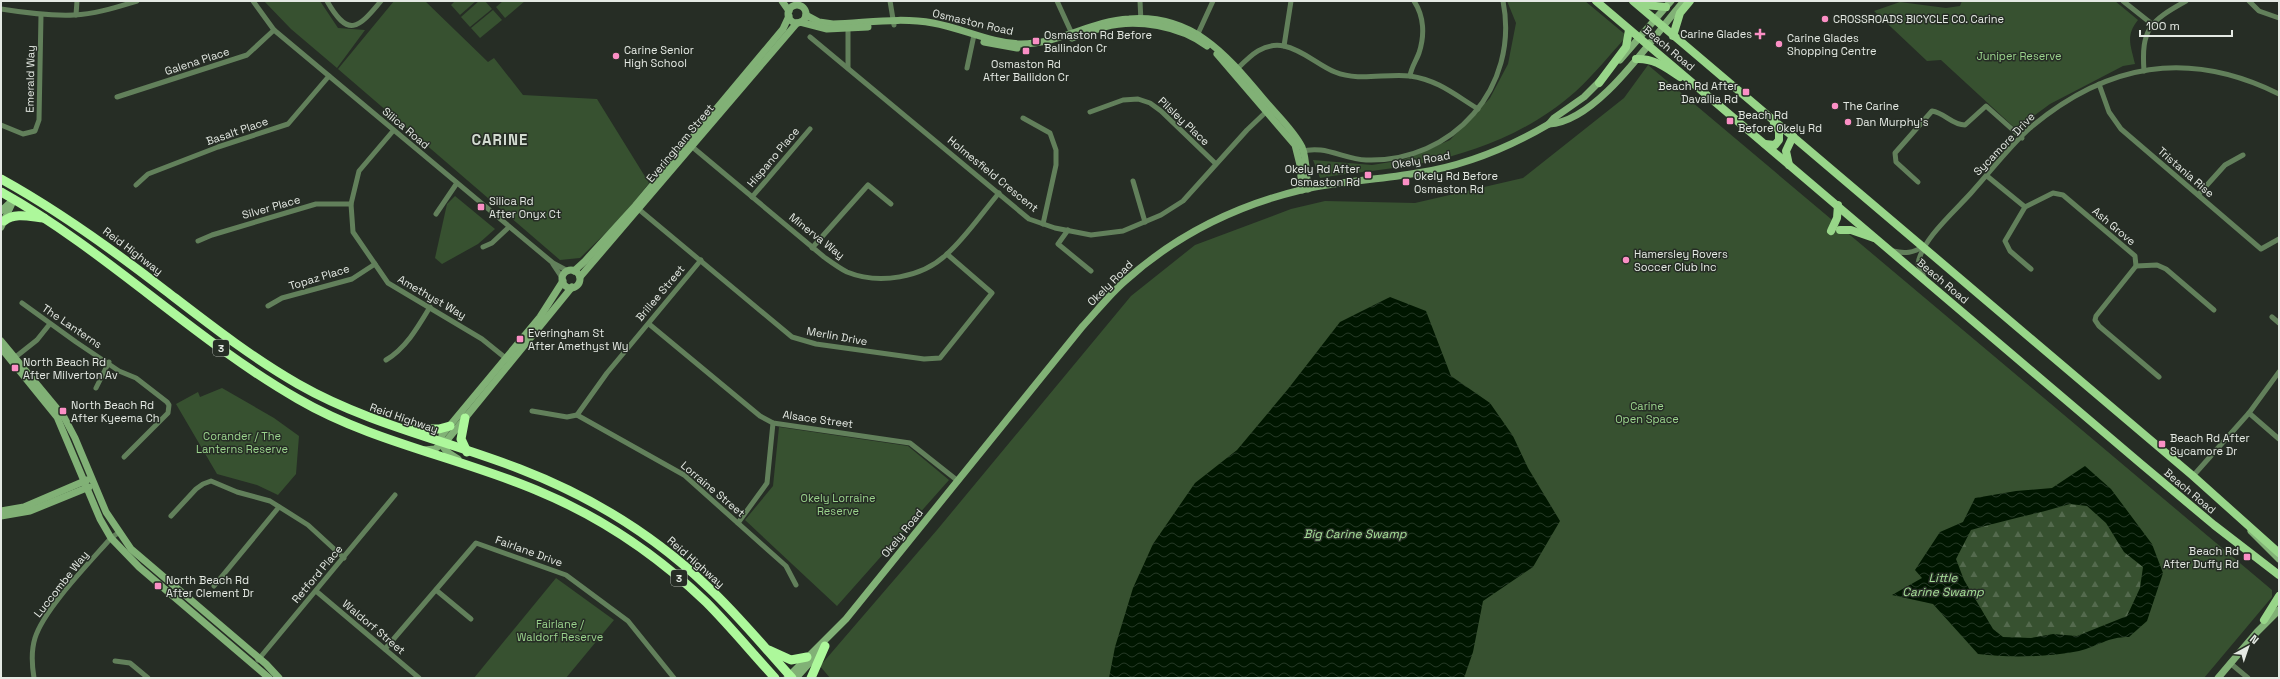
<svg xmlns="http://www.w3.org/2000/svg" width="2280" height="679" viewBox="0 0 2280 679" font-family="'Space Grotesk',sans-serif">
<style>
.green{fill:#375130}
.forest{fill:url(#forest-firs)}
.water{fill:url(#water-waves);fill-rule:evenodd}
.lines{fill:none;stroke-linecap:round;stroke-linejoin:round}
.street{stroke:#62805b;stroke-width:5}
.secondary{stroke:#81b176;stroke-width:7}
.primary{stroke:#98d689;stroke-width:8}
.highway{stroke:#adf89b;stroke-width:9}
.poi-dot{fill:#fb8fc5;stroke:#262d25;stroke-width:1.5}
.labels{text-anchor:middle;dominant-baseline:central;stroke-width:3;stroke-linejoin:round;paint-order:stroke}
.shield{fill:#262d25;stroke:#abb1aa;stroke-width:1}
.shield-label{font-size:10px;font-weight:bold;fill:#e4e9e3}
.poi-label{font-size:11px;fill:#e4e9e3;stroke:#262d25;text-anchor:start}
.street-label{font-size:11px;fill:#e4e9e3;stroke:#262d25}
.park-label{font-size:11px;fill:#9ad38c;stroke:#262d25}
.water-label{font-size:12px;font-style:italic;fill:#a7e199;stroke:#262d25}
.district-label{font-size:15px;font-weight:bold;letter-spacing:1px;fill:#d2dbd0;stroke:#262d25}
</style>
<defs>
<pattern id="forest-firs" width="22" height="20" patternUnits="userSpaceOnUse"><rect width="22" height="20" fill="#375130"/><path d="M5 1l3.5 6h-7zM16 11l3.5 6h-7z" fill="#546a4e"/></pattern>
<pattern id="water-waves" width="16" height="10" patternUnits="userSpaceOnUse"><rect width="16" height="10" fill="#001600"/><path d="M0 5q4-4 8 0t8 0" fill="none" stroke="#253825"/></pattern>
</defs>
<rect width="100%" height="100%" fill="#262d25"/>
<g class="green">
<polygon points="264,1 320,1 338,28 365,30 337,68 291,29"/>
<polygon points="394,1 425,1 488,62 494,58 523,95 597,99 649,183 623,216 580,258 560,260 338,69"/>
<polygon points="455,1 476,1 460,15 451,5"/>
<polygon points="479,1 485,1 492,9 470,27 461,17"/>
<polygon points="503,1 525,1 505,18 496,7"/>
<path d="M1507 1H1585L1627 36C1610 54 1594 75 1575 92 1532 130 1478 152 1423 163 1389 170 1354 172 1320 178L1313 160 1372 165 1403 160 1450 140 1490 98 1508 64 1516 23Z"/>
<path d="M1962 1H2115L2138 20C2125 36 2131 46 2135 64L2123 66 2050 104 2016 129 1941 60 1927 61 1874 11 1900 2 1946 8 1960 6Z"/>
<polygon points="493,10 502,20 480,38 471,28"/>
<polygon points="1648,65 2272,590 2272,597 2204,678 830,678 820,666 937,530 1131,296 1195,245 1291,209 1325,201 1415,203 1523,178 1624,98"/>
<polygon points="455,196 495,229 478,244 442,264 435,258 447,204"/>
<polygon points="222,388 274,418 299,436 296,474 278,495 257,485 217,474 176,404 198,392 200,397"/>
<polygon points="779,427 908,446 949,480 837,606 745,520 773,486"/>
<polygon points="556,578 614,620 566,678 474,678"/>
</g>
<path class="forest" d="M2070 504 2087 506 2106 523 2124 552 2143 567 2140 588 2127 616 2077 636 2053 634 2031 638 2003 637 1993 629 1964 580 1956 559 1971 530C2004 520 2037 514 2070 504Z"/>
<g class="water">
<polygon points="1390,297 1426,311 1451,376 1490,403 1513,436 1528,468 1560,521 1533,567 1483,601 1473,652 1464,678 1109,678 1115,647 1133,588 1153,544 1195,483 1237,450 1288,389 1340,322"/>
<path d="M2085 466 2111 489 2152 544 2163 573 2147 621 2129 637C2107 637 2099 646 2079 651 2047 657 2010 658 1978 654L1933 604 1892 595 1922 578 1915 570 1940 532 1963 522 1975 498 2016 491 2052 488ZM2070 504 2087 506 2106 523 2124 552 2143 567 2140 588 2127 616 2077 636 2053 634 2031 638 2003 637 1993 629 1964 580 1956 559 1971 530C2004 520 2037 514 2070 504Z"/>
</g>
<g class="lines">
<g class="street">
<polyline points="253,1 274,30 553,263 568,271"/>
<path d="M327 1C348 38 358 29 381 1"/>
<polyline points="890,1 894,25"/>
<polyline points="1057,1 1073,36"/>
<polyline points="1140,1 1141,22"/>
<polyline points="2123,1 2152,24"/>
<polyline points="2249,1 2259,11 2279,18"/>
<path d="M1 9C26 13 50 16 74 15 96 14 117 7 137 1"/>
<polyline points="76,15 77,1"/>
<polyline points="848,25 848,68"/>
<polyline points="810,37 1029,219 1055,228 1091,235 1123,231 1161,215 1183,201 1247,130 1268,110"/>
<polyline points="1196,38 1213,1"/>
<polyline points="1284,46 1291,1"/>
<polyline points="967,68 974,35"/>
<path d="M1235 71C1249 57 1262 42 1284 46 1303 50 1318 65 1335 72 1359 82 1386 73 1410 76 1438 80 1455 95 1478 109"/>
<path d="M2144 71C2141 29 2150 21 2186 1"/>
<path d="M1410 76C1411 68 1416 61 1419 53 1425 35 1424 16 1414 1"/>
<polyline points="2099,84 2109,112 2121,129 2261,249 2279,239"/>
<polyline points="117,97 247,55 274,30"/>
<polyline points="1090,112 1123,100 1138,99 1150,103 1161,111 1216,164"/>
<polyline points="1023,118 1050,133 1056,150 1056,165 1043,224"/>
<polyline points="1,125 23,134 35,131 39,120 41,15"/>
<polyline points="393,131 359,171 351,204 353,232 388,283 482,339 508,360"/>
<path d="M690 145 824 257C831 262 839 268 847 272 879 285 922 278 947 254 966 237 982 213 999 193"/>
<path d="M1301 152C1322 144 1344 159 1366 160 1453 163 1520 87 1503 1"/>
<polyline points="1987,176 2025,207 2053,193 2063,195 2135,256 2136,266 2096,316 2095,320 2099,326 2159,377"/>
<polyline points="1133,181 1145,222"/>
<path d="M1918 182 1896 162 1895 153 1932 111C1945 113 1952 125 1965 125L1986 106 2022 138"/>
<polyline points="136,185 148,174 218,147 288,124 329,76"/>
<polyline points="2198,195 2225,165 2243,155"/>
<polyline points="752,197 810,129"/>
<polyline points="636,207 792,337 816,344 924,359 940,358 992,293 947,254"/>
<polyline points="2025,207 2005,241 2010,251 2031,269"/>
<polyline points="436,214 457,183"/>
<polyline points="1068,230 1058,244 1091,271"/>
<polyline points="198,241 212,235 316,204 351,204"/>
<polyline points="483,247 492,243 509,227"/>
<polyline points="812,248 868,185 891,204"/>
<path d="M1893 251C1905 254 1913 253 1924 246"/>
<polyline points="553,264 563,279"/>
<polyline points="2136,266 2157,265 2166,269 2214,310"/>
<path d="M1924 277 1918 264C1921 240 1955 211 1971 193 1990 172 2010 146 2030 128 2107 63 2188 49 2279 94"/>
<polyline points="22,303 76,342 119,371 136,378 167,402 169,405 168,413 124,457"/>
<polyline points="268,306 282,298 352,279 375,264"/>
<polyline points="2272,317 2279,323"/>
<polyline points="649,324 760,416 773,423 910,443 958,481"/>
<polyline points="13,359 37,340 49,325"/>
<path d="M386 360C406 348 418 327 430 307"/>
<polyline points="96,388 109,362"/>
<polyline points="532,411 567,417 577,415 684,475 786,566 796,585"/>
<polyline points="2249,413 2279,439"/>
<polyline points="577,415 607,373 701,260"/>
<polyline points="2193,476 2249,413 2279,372"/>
<polyline points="171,516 196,489 203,484 211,481 237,492 270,501 308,525 344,558"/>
<polyline points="738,523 767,483 773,423"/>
<polyline points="214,586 279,507"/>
<polyline points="436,590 471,619"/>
<polyline points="316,591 419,678"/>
<polyline points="385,649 476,543 566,575 628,621 674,678"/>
<polyline points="258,660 395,495"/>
<polyline points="115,661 130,663 148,678"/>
<polyline points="2230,663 2248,678"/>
<path d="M34 678C32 666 31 651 35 638 44 609 90 562 111 538L118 533"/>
</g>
<g class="secondary">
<polyline points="782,1 789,11"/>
<circle cx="797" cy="14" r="9"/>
<path d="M806 15 819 22 833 24C866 23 900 17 933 23 962 28 990 43 1021 44 1059 44 1091 21 1129 19 1195 14 1228 57 1266 102 1278 116 1294 131 1302 147 1307 159 1306 176 1308 189"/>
<polyline points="800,22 827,29 868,27"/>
<path d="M1072 38C1083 34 1093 30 1104 27 1137 18 1180 26 1207 46"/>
<polyline points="984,42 1017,48"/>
<polyline points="1217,54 1295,145 1300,165 1302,190"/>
<polyline points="1620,60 1671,1"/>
<path d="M1549 124C1598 122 1653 36 1684 1"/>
<polyline points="1,211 14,199"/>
<polyline points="1,227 14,199"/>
<circle cx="571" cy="279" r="9"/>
<polyline points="574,271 585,261 635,206 783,29 789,16"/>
<polyline points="580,277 797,23"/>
<polyline points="1,341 64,417 75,438 106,512 131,549 266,664 279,678"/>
<polyline points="1,348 57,417 100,519 111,538 139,567 269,678"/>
<polyline points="424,450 435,449 448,439 572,287"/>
<path d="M458 459C448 453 439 448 442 435L540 317 563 281"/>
<polyline points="1,511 24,507 87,480"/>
<polyline points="1,516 30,511 89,487"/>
<polyline points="2251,531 2279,559"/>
<path d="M787 678 846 619 1082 327C1096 312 1110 294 1125 281 1175 236 1235 206 1301 190 1339 181 1378 180 1417 173 1464 166 1508 148 1549 124L1554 118 1584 97 1602 79"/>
<polyline points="796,678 821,650"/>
<polyline points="2218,678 2257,632 2279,610"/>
</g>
<g class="primary">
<polyline points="1596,1 2140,463 2214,525 2279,575"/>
<polyline points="1633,1 2193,476 2279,553"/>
<polyline points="1640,1 1645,5 1666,7"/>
<polyline points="1673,36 1680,13 1690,1"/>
<path d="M1636 59C1654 58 1665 67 1680 77"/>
<polyline points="1599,83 1626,47 1629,30"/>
<polyline points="1765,144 1775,145 1779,140 1779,131 1774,123"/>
<polyline points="1789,165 1786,151 1793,136"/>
<polyline points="1840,230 1851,230 1874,238"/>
<polyline points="1831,231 1837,218 1838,205"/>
<polyline points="2264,620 2279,596"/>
</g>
<g class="highway">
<path d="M1 179C59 211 113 250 166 291 209 324 251 357 298 384 368 424 445 440 520 469 590 496 654 535 708 587 738 615 764 647 792 678"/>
<path d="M1 192C107 251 193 339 298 399 372 442 458 457 536 490 599 516 657 555 706 602 730 626 752 653 775 678"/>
<path d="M4 221C15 212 31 217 44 218"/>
<polyline points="465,418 461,439 467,452"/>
<polyline points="405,429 439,429 450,426"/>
<polyline points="769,650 791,660 807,657"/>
<polyline points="811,678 825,646"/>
</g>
</g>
<g class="poi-dot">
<circle cx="1825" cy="19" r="4"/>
<path d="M1758 28h4v4h4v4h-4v4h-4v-4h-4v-4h4z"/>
<rect x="1032" y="37" width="8" height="8" rx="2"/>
<circle cx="1779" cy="44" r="4"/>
<rect x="1022" y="47" width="8" height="8" rx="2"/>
<circle cx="616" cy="56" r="4"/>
<rect x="1742" y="88" width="8" height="8" rx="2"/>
<circle cx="1835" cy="106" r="4"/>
<rect x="1726" y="117" width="8" height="8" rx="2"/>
<circle cx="1848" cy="122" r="4"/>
<rect x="1364" y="171" width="8" height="8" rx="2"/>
<rect x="1402" y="178" width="8" height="8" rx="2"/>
<rect x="477" y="203" width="8" height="8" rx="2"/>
<circle cx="1626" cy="260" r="4"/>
<rect x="516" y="335" width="8" height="8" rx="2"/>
<rect x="11" y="364" width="8" height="8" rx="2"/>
<rect x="59" y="407" width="8" height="8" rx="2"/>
<rect x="2158" y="440" width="8" height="8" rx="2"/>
<rect x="2243" y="553" width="8" height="8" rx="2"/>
<rect x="154" y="582" width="8" height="8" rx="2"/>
</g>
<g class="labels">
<g class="shield">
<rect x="213" y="340" width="16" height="16" rx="3"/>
<rect x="671" y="570" width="16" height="16" rx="3"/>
</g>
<g class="shield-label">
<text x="221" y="348">3</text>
<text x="679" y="578">3</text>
</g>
<g class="poi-label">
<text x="1833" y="19">CROSSROADS BICYCLE CO. Carine</text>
<text x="1752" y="34" text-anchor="end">Carine Glades</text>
<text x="1044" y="35">Osmaston Rd Before<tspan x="1044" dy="13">Ballindon Cr</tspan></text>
<text x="1787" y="38">Carine Glades<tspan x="1787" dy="13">Shopping Centre</tspan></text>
<text x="624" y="50">Carine Senior<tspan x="624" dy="13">High School</tspan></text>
<text x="1026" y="64" text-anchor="middle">Osmaston Rd<tspan x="1026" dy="13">After Ballidon Cr</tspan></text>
<text x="1738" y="86" text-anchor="end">Beach Rd After<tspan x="1738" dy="13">Davallia Rd</tspan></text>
<text x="1843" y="106">The Carine</text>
<text x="1738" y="115">Beach Rd<tspan x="1738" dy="13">Before Okely Rd</tspan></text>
<text x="1856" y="122">Dan Murphy's</text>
<text x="1360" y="169" text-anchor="end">Okely Rd After<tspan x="1360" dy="13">Osmaston Rd</tspan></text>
<text x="1414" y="176">Okely Rd Before<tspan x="1414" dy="13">Osmaston Rd</tspan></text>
<text x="489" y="201">Silica Rd<tspan x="489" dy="13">After Onyx Ct</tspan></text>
<text x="1634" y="254">Hamersley Rovers<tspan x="1634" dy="13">Soccer Club Inc</tspan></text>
<text x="528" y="333">Everingham St<tspan x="528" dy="13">After Amethyst Wy</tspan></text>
<text x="23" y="362">North Beach Rd<tspan x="23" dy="13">After Milverton Av</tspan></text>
<text x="71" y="405">North Beach Rd<tspan x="71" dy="13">After Kyeema Ch</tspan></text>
<text x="2170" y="438">Beach Rd After<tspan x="2170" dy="13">Sycamore Dr</tspan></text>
<text x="2239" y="551" text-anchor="end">Beach Rd<tspan x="2239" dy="13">After Duffy Rd</tspan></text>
<text x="166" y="580">North Beach Rd<tspan x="166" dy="13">After Clement Dr</tspan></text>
</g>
<g class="street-label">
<text transform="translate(973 22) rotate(13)">Osmaston Road</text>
<text transform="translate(1669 48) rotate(40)">Beach Road</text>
<text transform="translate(197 61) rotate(-18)">Galena Place</text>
<text transform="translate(30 79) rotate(-89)">Emerald Way</text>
<text transform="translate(1184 121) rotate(43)">Pilsley Place</text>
<text transform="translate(406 128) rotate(40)">Silica Road</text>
<text transform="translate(237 131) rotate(-19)">Basalt Place</text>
<text transform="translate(680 143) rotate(-50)">Everingham Street</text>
<text transform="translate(2004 144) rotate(-46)">Sycamore Drive</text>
<text transform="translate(773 157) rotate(-50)">Hispano Place</text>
<text transform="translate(1421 160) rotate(-10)">Okely Road</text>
<text transform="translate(2186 172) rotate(41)">Tristania Rise</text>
<text transform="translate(993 174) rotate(39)">Holmesfield Crescent</text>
<text transform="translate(271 207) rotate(-16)">Silver Place</text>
<text transform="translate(2114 226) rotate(40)">Ash Grove</text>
<text transform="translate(817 236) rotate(38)">Minerva Way</text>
<text transform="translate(133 251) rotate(37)">Reid Highway</text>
<text transform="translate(319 277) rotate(-17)">Topaz Place</text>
<text transform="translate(1943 281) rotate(40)">Beach Road</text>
<text transform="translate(1110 283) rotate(-45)">Okely Road</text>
<text transform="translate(660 293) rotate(-50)">Brillee Street</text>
<text transform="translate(432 297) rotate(30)">Amethyst Way</text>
<text transform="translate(72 326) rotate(34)">The Lanterns</text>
<text transform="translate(837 336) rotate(10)">Merlin Drive</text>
<text transform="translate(404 418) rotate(19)">Reid Highway</text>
<text transform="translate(818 419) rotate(8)">Alsace Street</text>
<text transform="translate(713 489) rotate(40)">Lorraine Street</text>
<text transform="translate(2190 491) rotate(40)">Beach Road</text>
<text transform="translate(902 533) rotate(-51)">Okely Road</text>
<text transform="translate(529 551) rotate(20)">Fairlane Drive</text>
<text transform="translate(696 562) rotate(41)">Reid Highway</text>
<text transform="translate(317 574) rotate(-50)">Retford Place</text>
<text transform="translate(61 584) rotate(-52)">Luccombe Way</text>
<text transform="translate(374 627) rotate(40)">Waldorf Street</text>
</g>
<g class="park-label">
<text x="2019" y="56">Juniper Reserve</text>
<text x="1647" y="406">Carine<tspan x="1647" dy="13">Open Space</tspan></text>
<text x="242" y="436">Corander / The<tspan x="242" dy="13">Lanterns Reserve</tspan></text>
<text x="838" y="498">Okely Lorraine<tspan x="838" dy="13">Reserve</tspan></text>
<text x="560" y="624">Fairlane /<tspan x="560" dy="13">Waldorf Reserve</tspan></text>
</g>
<g class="water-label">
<text x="1355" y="534">Big Carine Swamp</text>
<text x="1943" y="578">Little<tspan x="1943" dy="14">Carine Swamp</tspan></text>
</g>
<g class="district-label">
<text x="500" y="139">CARINE</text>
</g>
</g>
<rect width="2280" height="679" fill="none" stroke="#e4e9e3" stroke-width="4"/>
<g transform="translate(2248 647) rotate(40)" stroke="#262d25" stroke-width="3" paint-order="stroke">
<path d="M0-3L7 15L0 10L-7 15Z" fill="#e4e9e3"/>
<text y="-6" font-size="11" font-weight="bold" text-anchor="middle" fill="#e4e9e3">N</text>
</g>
<path d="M2140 30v6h92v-6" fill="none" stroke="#e4e9e3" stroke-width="2"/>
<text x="2146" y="30" font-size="12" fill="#e4e9e3" stroke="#262d25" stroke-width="3" paint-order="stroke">100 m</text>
</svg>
